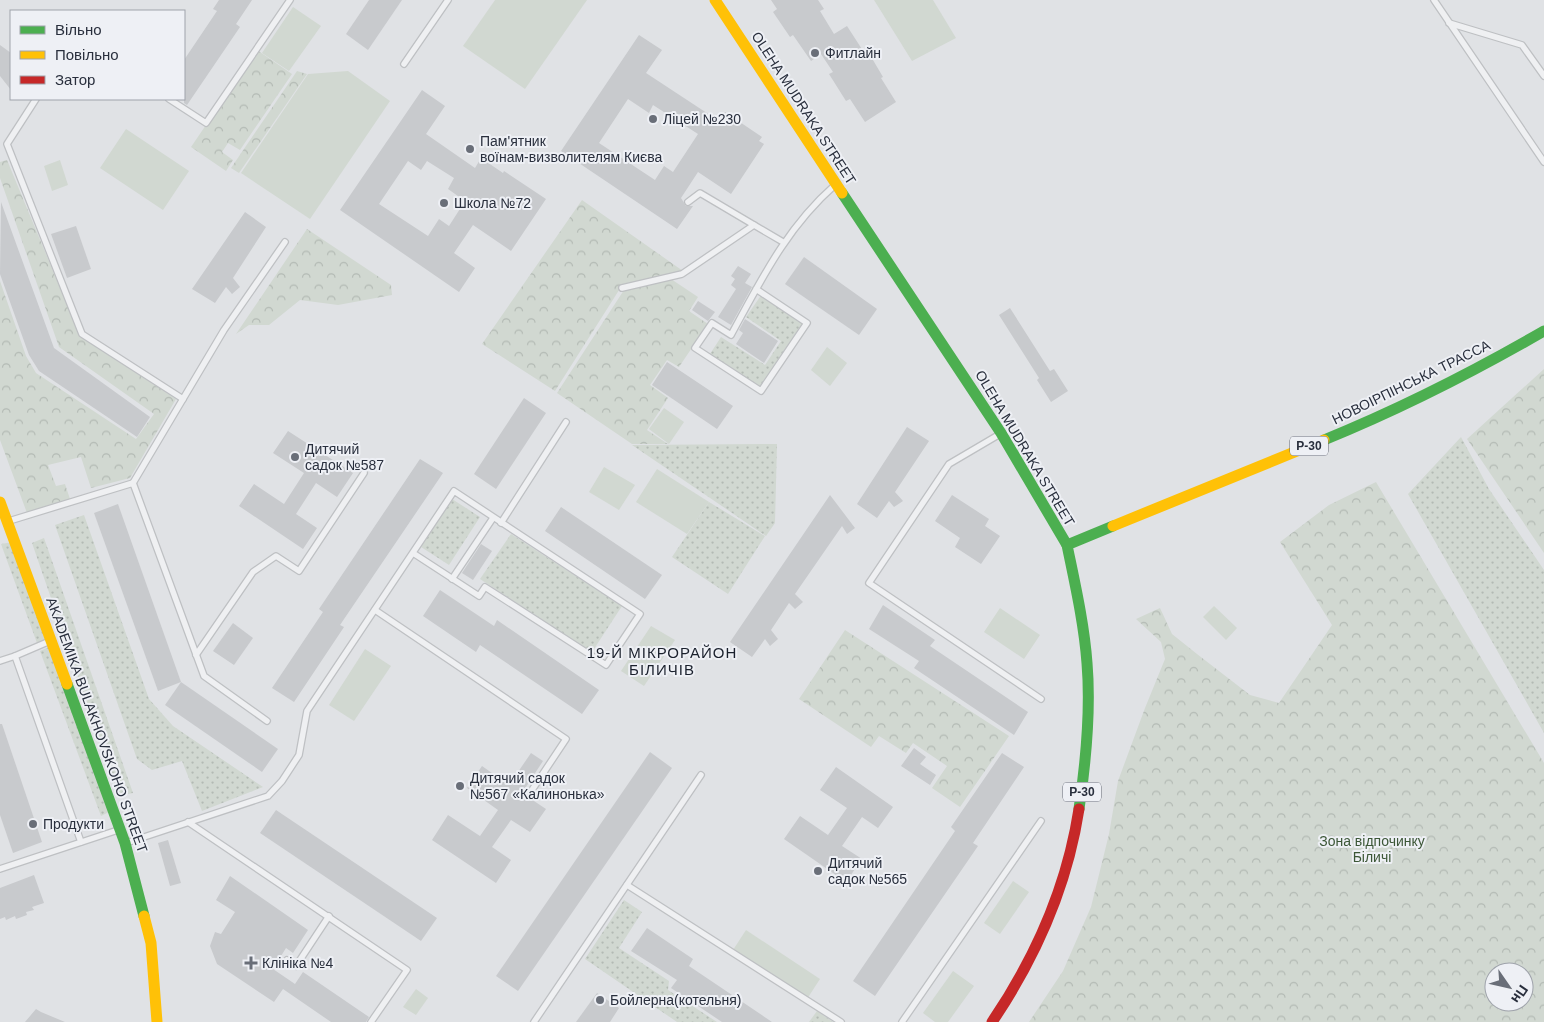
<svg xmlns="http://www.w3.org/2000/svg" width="1544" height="1022" viewBox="0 0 1544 1022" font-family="Helvetica,sans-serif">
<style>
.grass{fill:url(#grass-dots)}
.forest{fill:url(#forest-crowns);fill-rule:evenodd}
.park{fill:#d1d8d1}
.building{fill:#c8cacd;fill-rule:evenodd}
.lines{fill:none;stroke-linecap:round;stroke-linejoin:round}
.lane-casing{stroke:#bec0c3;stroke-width:8}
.lane{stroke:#eff0f2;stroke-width:5.5}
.fast{stroke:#4caf50;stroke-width:11}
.slow{stroke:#ffc107;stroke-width:11}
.jam{stroke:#c62828;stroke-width:11}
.poi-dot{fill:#696e78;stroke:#eef0f5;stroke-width:2}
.labels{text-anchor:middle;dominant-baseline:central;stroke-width:4;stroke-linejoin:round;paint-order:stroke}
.shield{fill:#eef0f5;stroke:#646974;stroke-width:1}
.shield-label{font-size:12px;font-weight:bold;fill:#292f3d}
.poi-label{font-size:14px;fill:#292f3d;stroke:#eef0f5;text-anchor:start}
.street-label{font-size:14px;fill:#292f3d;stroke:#eef0f5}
.park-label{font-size:14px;fill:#3c5737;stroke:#eef0f5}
.neighbourhood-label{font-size:15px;letter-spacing:1px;fill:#1b212d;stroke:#eef0f5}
</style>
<defs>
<pattern id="grass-dots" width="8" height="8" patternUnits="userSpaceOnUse" patternTransform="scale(1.25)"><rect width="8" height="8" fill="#d1d8d1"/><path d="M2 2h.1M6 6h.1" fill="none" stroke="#b3bab4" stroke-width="1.8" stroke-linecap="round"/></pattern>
<pattern id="forest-crowns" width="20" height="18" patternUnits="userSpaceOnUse" patternTransform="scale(1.25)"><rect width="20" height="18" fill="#d1d8d1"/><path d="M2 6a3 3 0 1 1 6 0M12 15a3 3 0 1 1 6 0" fill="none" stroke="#b3bab4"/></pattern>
</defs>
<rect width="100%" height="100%" fill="#e0e2e5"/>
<g class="grass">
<polygon points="762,294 805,324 761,388 710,354 721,337 765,365 781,341 746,317"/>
<polygon points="1461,437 1489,489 1544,570 1544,733 1408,494"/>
<polygon points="777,444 775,523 766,536 632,445"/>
<polygon points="452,499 480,517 449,565 421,547"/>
<polygon points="709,502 765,536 728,594 672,557"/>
<polygon points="84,515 149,699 173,726 263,787 202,811 182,761 152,770 137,759 55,525"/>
<polygon points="511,534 622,606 592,652 480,579"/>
<polygon points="44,538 133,793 119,796 32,543"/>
<polygon points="13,542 48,638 37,643 1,544"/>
<polygon points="51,646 109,812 101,816 40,651"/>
<polygon points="624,900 642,912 619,948 669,981 668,990 717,1022 677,1022 585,959"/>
<polygon points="817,1011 833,1022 809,1022"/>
</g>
<g class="forest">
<polygon points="257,50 292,74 240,150 228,143 222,152 233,160 226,171 191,147"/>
<polygon points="297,71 307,74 239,173 231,168"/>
<polygon points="7,160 80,336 176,399 130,478 91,488 81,457 48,465 56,486 65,484 70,499 27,513 0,440 0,281 26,356 36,373 136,439 154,414 59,347 0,178 0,162"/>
<polygon points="582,200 683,271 621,287 555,391 482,344"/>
<polygon points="307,229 391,285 392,295 338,305 300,300 269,325 249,325 236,334"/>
<polygon points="671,279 698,297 689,311 708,324 679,367 667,360 650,385 668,398 647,430 668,444 632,444 557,393 624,290"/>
<polygon points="1544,369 1544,553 1467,439"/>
<path d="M1376 482 1544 763V1022H1029L1063 971 1091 907 1109 834 1118 781 1145 708 1165 659 1161 642 1136 619 1160 608 1172 634 1197 654 1250 695 1279 703 1332 625 1280 542 1329 505ZM1494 972H1524V1002H1494Z"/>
<polygon points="845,630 1009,736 960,807 932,788 947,766 913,743 906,753 879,736 871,747 799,699"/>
</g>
<g class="park">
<polygon points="495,0 587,0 525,89 463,46"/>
<polygon points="874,0 933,0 956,38 912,61"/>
<polygon points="293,7 321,26 289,71 262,53"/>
<polygon points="348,71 390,101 310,219 241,173 308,74"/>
<polygon points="126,129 189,171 163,210 100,168"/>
<polygon points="60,160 68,185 52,191 44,166"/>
<polygon points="827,347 847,363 830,386 811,370"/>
<polygon points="664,408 684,422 669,444 649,429"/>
<polygon points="604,467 635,485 619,510 589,492"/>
<polygon points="657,469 709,502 687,534 636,502"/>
<polygon points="1214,606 1237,628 1226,640 1203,617"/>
<polygon points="1000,608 1040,635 1024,659 984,632"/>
<polygon points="651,626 675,640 644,686 621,671"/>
<polygon points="365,649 391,666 354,721 329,705"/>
<polygon points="1013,881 1029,892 1000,934 984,923"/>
<polygon points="746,930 820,979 807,999 733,950"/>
<polygon points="953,971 974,986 948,1022 935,1022 923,1013"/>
<polygon points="416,989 428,998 416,1015 403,1007"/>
</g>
<g class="building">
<polygon points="219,0 252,0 236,24 240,27 187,105 184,103 184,60 217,11 213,9"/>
<polygon points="369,0 402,0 368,50 346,34"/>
<polygon points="771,0 818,0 824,9 820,11 834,34 847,26 867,57 870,55 883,77 881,78 896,102 865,122 850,99 846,101 829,74 833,72 821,54 811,61 793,35 790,37 773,12 777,9"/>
<path d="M639 35 662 50 646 73 719 121 725 112 762 137 759 141 764 144 731 194 698 172 681 198 686 206H693L677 229 561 151ZM628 99 649 113 653 105 698 134 673 172 664 166 655 180 599 143Z"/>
<polygon points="0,45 11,53 11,90 0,76"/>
<path d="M422 90 445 106 426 134 475 168 481 158 503 173 504 171 546 199 511 251 473 225 454 253 475 268 459 292 340 210ZM408 161 421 170 427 161 454 178 448 189 465 201 449 226 439 219 428 236 379 204Z"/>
<polygon points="1,202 54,348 150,417 137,437 39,371 29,355 0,274"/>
<polygon points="245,212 266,227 233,278 240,287 232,294 226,287 215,303 192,289"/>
<polygon points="76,226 91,269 67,278 51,234"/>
<polygon points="804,257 877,309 859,335 785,284"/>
<polygon points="738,266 751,274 745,283 752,287 731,325 718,317 736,289 731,285 735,279 731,276"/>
<polygon points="698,301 715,312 708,321 692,310"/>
<polygon points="1010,308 1050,371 1054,369 1068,391 1051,402 1037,380 1039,378 999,315"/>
<polygon points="745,319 778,341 764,363 736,344 743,333 739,330"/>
<polygon points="667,362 733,406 717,429 652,385"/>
<polygon points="524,398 546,413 496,489 474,474"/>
<polygon points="907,427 929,441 895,492 903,501 894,507 889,501 877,518 857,504"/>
<polygon points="288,431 353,473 337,497 316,483 296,514 317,528 303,549 239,506 254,484 284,504 304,473 273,453"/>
<polygon points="420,459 443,473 340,625 344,627 294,702 272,688 323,612 319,609"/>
<polygon points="830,495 855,528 847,534 842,526 795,594 803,602 795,609 789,603 771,630 778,639 770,646 765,639 752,657 730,642"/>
<polygon points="952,495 989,519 985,526 1000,536 981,564 955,547 960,538 935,521"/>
<polygon points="118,504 181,682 158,691 94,513"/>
<polygon points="561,507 662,575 645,599 545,531"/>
<polygon points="481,544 492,551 473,580 462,573"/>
<polygon points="440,590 494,626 497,620 599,690 582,714 480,645 476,652 423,616"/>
<polygon points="883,605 935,640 930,646 1028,712 1014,735 914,668 919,661 869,629"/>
<polygon points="233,623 253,638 234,665 213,651"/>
<polygon points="181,682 278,749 262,772 165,705"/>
<polygon points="0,724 2,724 42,842 13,853 0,815"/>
<polygon points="914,748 926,757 920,764 936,775 930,785 901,766"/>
<polygon points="650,752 672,768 518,991 496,976"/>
<polygon points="531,753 543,761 522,793 546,809 530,832 511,820 492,847 511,860 496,883 432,840 448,815 480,836 498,810 467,788 482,766 509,785"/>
<polygon points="1002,753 1024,767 973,843 978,846 875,996 853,981 955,831 951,827"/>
<polygon points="836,767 893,807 878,828 862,817 842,846 862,859 846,882 784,839 800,816 828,835 847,808 820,790"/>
<polygon points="276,810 437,918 421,941 260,833"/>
<polygon points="168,840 181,883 170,886 158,843"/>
<polygon points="34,875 44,903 32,907 34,910 26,912 27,915 16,919 15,916 6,920 5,917 0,919 0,888"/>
<polygon points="230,876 308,930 293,953 286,948 273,969 295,984 303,972 369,1017 366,1022 331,1022 283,989 274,1002 217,964 210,946 215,932 221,934 235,912 216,900"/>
<polygon points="647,928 693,959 689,966 772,1022 722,1022 671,988 677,980 631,951"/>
<polygon points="597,993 619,1008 610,1022 576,1022"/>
<polygon points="36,1009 41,1012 65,1022 25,1022"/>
</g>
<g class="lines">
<defs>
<g id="lane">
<polyline points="1434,0 1544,162"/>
<polyline points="1449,23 1522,45 1544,76"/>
<polyline points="404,64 448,0"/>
<polyline points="36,99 7,144 82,334 183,399"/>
<polyline points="169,99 206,123 290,0"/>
<polyline points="688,202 700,193 754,225"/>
<polyline points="622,288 682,274 754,225 783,242"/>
<path d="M756 289 807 323 761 391 695 348 712 323 731 335C761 280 787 227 835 185"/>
<polyline points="1000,434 949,464 869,583 1041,699"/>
<polyline points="133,483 224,330 285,242"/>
<polyline points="9,521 133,483 204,676 267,721"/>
<polyline points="501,523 566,422"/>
<polyline points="452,579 493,518"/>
<polyline points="375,610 566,739 530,793"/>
<polyline points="196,655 253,572 276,556 299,571 364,473"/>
<polyline points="15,656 50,641"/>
<polyline points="0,661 15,656 81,842"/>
<polyline points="188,822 407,970 371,1022"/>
<polyline points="126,843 268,796 282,781 299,755 307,711 454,491 640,614 606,665 485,587 479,596 413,553"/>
<polyline points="0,869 118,830"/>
<polyline points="627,885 841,1022"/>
<polyline points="287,960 296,966 329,916"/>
<polyline points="534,1022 701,775"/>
<polyline points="902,1022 1041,821"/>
</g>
</defs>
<use href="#lane" class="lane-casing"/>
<use href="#lane" class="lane"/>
<g class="fast">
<polyline points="842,193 1001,433 1067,545"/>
<path d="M1324 440C1400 409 1473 372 1544 331"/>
<polyline points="67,684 125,843 144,916"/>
<path d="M1079 809C1086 761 1091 711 1087 663 1084 623 1075 584 1067 545L1113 526"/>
</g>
<g class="slow">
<polyline points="715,0 842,193"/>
<polyline points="0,502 67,684"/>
<polyline points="1113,526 1324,440"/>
<polyline points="144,916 151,943 157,1022"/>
</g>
<path class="jam" d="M992 1022C1036 957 1067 887 1079 809"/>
</g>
<g class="poi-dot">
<circle cx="815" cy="53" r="5"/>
<circle cx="653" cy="119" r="5"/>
<circle cx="470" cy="149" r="5"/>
<circle cx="444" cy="203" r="5"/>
<circle cx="295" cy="457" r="5"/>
<circle cx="460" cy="786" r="5"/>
<circle cx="33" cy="824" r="5"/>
<circle cx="818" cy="871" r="5"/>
<path d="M248.5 955.5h5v5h5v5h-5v5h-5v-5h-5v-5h5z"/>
<circle cx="600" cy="1000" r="5"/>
</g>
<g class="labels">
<g class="shield">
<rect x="1290" y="436.5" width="38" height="19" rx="4"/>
<rect x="1063" y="782.5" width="38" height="19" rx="4"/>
</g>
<g class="shield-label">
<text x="1309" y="446">Р-30</text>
<text x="1082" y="792">Р-30</text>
</g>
<g class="poi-label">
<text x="825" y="53">Фитлайн</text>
<text x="663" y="119">Ліцей №230</text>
<text x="480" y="141">Пам'ятник<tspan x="480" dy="16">воїнам-визволителям Києва</tspan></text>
<text x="454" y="203">Школа №72</text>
<text x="305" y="449">Дитячий<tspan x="305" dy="16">садок №587</tspan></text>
<text x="470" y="778">Дитячий садок<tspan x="470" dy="16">№567 «Калинонька»</tspan></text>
<text x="43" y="824">Продукти</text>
<text x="828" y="863">Дитячий<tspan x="828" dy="16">садок №565</tspan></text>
<text x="262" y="963">Клініка №4</text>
<text x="610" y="1000">Бойлерна(котельня)</text>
</g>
<g class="street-label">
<text transform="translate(804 108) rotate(57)">OLEHA MUDRAKA STREET</text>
<text transform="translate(1411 382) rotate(-26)">НОВОІРПІНСЬКА ТРАССА</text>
<text transform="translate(1025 448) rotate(59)">OLEHA MUDRAKA STREET</text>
<text transform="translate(97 725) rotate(70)">AKADEMIKA BULAKHOVSKOHO STREET</text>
</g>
<g class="park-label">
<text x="1372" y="841">Зона відпочинку<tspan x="1372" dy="16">Біличі</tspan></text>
</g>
<g class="neighbourhood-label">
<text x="662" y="652">19-Й МІКРОРАЙОН<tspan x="662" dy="17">БІЛИЧІВ</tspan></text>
</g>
</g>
<rect x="10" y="10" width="175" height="90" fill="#eef0f5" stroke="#9fa3ab"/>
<rect x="20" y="26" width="25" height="8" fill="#4caf50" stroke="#9fa3ab"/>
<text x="55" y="35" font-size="15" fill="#292f3d">Вільно</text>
<rect x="20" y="51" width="25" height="8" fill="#ffc107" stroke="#9fa3ab"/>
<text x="55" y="60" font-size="15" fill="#292f3d">Повільно</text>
<rect x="20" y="76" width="25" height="8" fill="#c62828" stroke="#9fa3ab"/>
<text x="55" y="85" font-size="15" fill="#292f3d">Затор</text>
<g transform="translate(1509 987) rotate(124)"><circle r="24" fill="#eef0f5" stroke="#9fa3ab"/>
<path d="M0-4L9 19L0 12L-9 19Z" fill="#696e78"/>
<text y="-8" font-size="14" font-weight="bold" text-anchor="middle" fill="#292f3d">Пн</text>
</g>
</svg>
